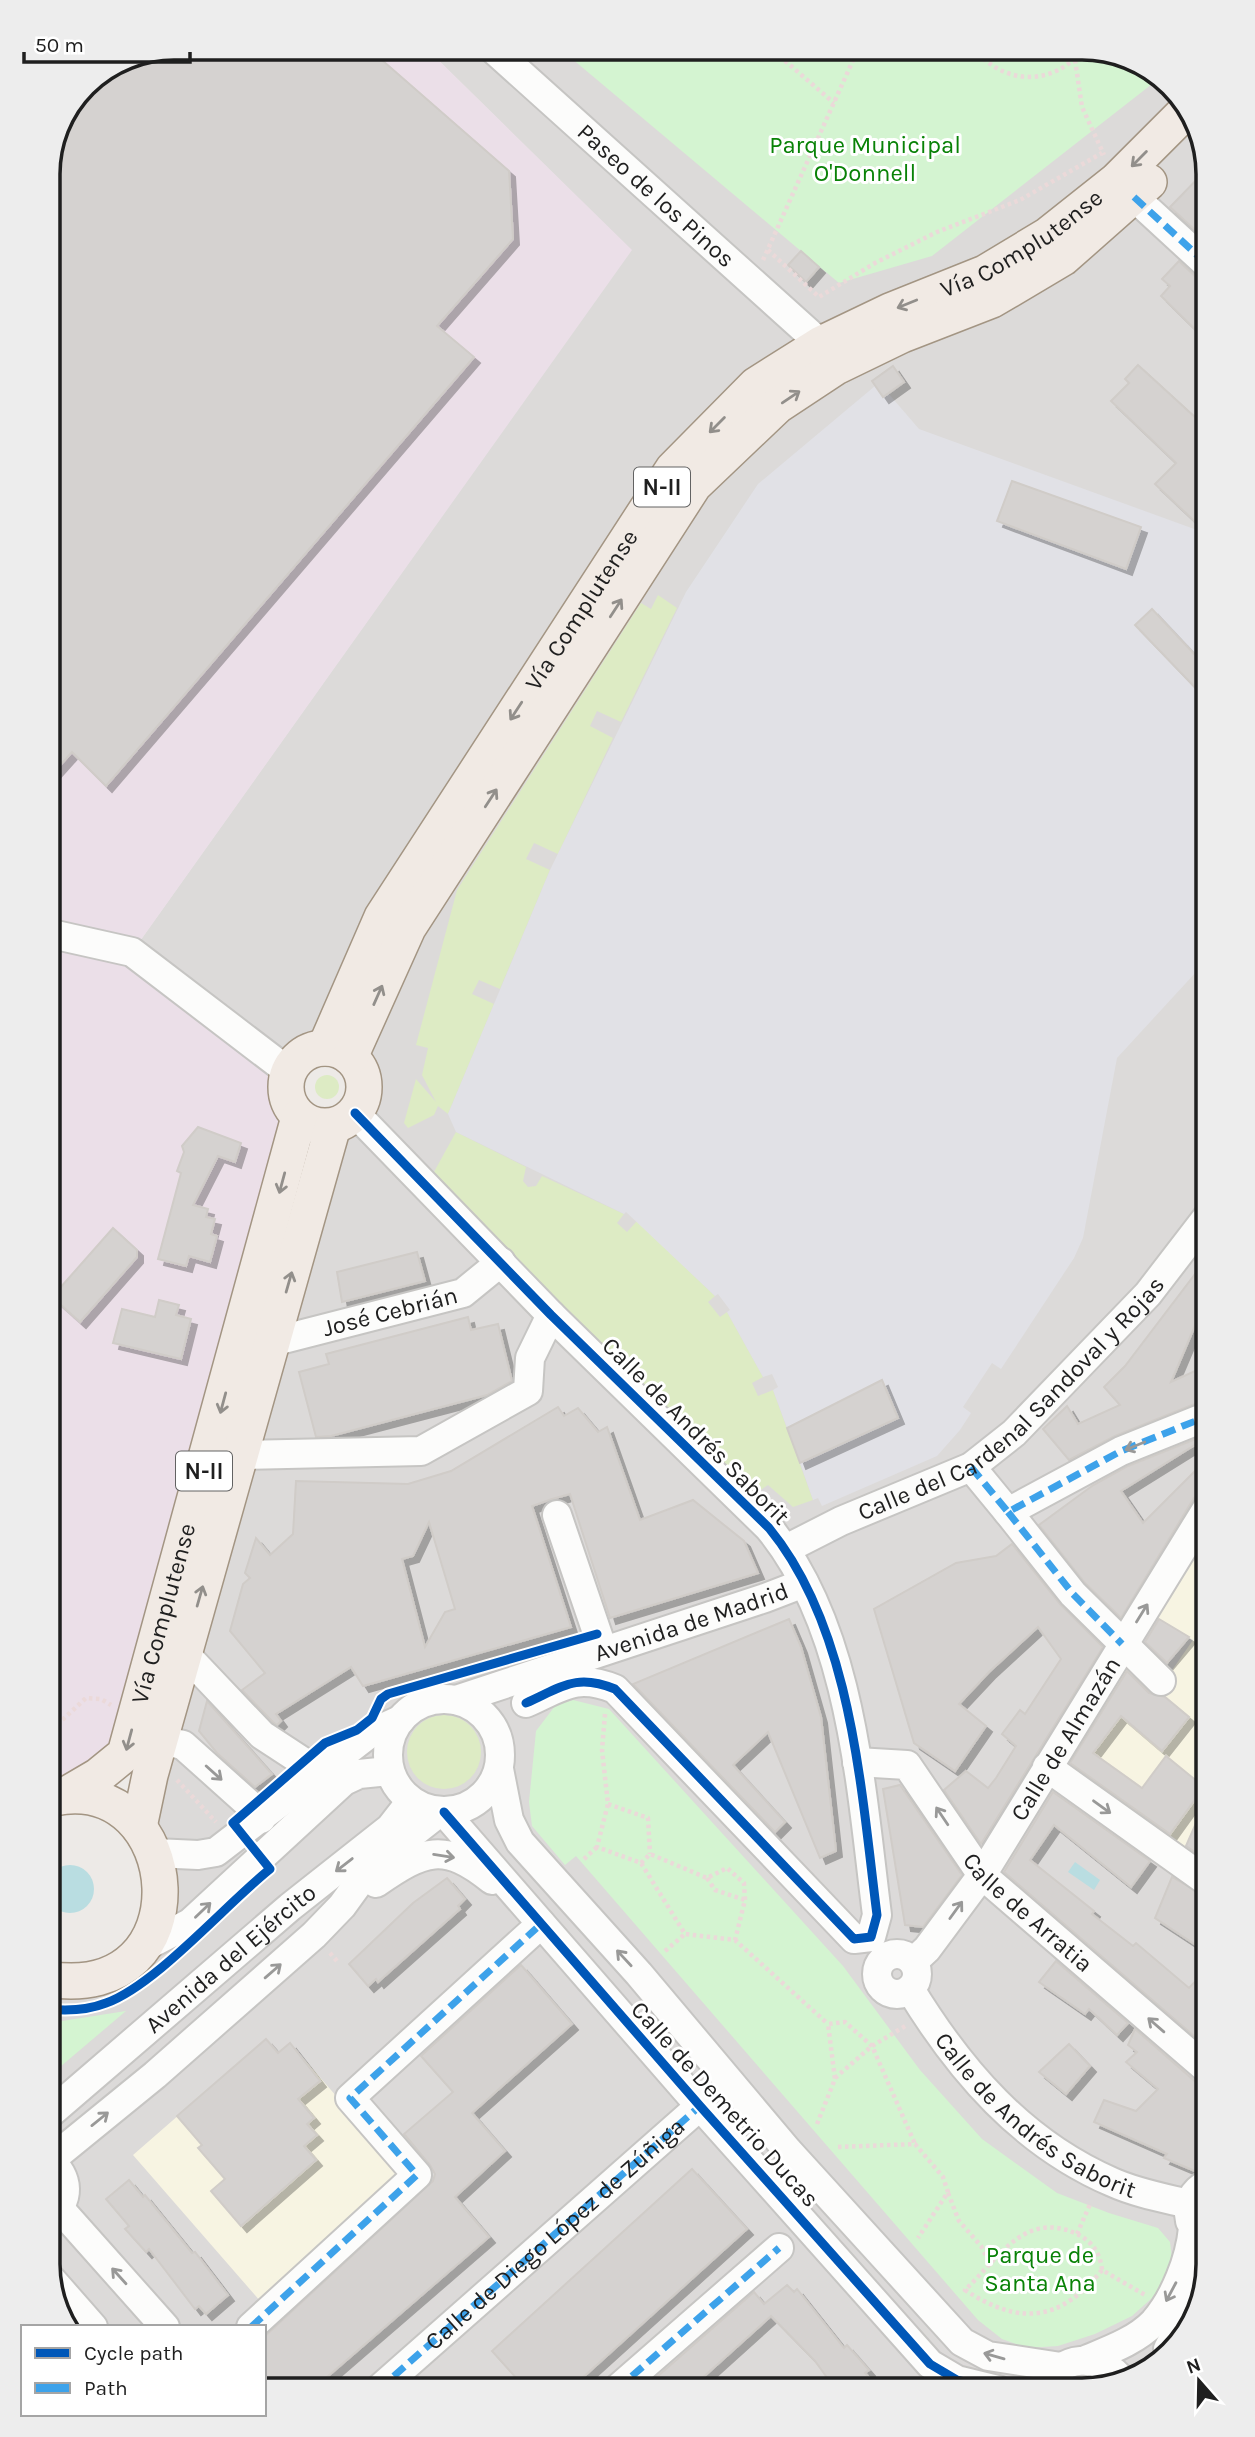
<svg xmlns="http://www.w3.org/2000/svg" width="1255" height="2437" viewBox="0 0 1255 2437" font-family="Karla,sans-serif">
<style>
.residential{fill:#dcdad9}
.industrial{fill:#ebdfe8}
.education{fill:#f7f4e2}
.grass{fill:#ddebc4}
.park{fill:#d4f4d1}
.plaza{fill:#e1e1e6}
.water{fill:#b9dde1}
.building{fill:#d5d2d0;stroke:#d0ccc8;stroke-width:2;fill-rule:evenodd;filter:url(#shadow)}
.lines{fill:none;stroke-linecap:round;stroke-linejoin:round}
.minor-casing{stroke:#c6c5c3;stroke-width:32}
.major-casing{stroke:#a39583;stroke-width:38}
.path{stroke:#ebd9d9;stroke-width:4.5;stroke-dasharray:3.5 3.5;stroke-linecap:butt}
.minor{stroke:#fcfcfb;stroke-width:28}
.major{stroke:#f1eae4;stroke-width:35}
.quiet{stroke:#3da2ea;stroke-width:7;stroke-dasharray:14 7;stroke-linecap:butt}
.cycleway-casing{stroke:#fff;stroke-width:13}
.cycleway{stroke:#0057b8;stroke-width:9}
.oneway{stroke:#928f8b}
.oneway2{stroke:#999998}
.labels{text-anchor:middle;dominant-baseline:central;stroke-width:6;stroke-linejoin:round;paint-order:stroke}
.shield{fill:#fff;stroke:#626262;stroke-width:2}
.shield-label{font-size:23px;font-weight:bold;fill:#1f1f1f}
.park-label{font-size:24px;fill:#098207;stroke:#fff}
.street-label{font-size:24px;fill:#1f1f1f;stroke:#fff}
.rim{fill:none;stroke:#1f1f1f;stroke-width:3.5}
</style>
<defs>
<filter id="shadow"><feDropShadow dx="6" dy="6" stdDeviation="0" flood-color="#0004"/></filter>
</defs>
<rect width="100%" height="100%" fill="#edeae7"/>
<polygon class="residential" points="425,47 1091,48 1158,73 1198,125 1208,173 1208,2264 1186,2334 1130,2380 1082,2390 264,2390 264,2327 68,2327 57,2312 47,2264 47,1979 146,1946 139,1827 333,1126 359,1107 365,1091 359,1067 309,1052 296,1061 132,952 631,250"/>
<polygon class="industrial" points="173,47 425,47 632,250 133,951 287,1079 287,1095 293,1110 125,1754 47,1799 48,165 84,84 125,57"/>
<g class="education">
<polygon points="1208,1537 1208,1867 1059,1763 1125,1664 1168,1676 1193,1640 1153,1616"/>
<polygon points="266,2039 278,2053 290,2043 406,2176 261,2302 133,2155"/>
</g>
<g class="grass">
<polygon points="658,595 677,608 621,722 597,711 590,726 613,738 558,854 534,843 526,859 550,870 500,989 479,980 472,994 494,1004 448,1114 438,1106 434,1115 408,1128 404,1123 416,1079 436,1102 422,1075 428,1048 416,1045 457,890 641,603 651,609"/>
<circle cx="327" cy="1087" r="12"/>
<polygon points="456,1132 526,1167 523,1181 528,1187 536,1186 542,1176 624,1214 617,1223 627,1232 637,1221 715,1296 708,1302 720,1317 727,1312 763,1377 752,1383 758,1396 773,1390 813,1500 793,1507 768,1485 747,1499 429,1181"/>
<circle cx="444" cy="1752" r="37"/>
</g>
<g class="park">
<polygon points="558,47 1091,48 1161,77 932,256 839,283"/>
<polygon points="573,1700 609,1709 843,1966 920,2070 982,2139 1057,2193 1109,2213 1158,2228 1170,2242 1172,2259 1166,2279 1152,2298 1132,2316 1095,2334 1058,2346 1027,2348 1002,2339 978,2320 576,1856 565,1865 532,1826 529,1802 536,1731 555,1706"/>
<polygon points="126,2011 47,2078 47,2017 62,2021"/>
</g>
<polygon class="plaza" points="875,386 883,397 888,393 919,429 1208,534 1208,648 1198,658 1152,609 1135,625 1208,701 1208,959 1117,1058 1083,1238 1074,1258 1001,1369 992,1363 963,1407 971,1413 960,1430 937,1456 822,1506 818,1498 813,1500 800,1463 898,1418 882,1380 787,1428 773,1390 778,1387 772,1374 763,1377 727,1312 730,1310 718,1294 715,1296 626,1212 624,1214 456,1132 448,1114 550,870 686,592 758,484"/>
<g class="water">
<polygon points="1075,1862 1100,1880 1094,1890 1068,1872"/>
<circle cx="70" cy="1889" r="24"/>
</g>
<g class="building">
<polygon points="173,47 367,47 509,171 513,239 437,326 474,357 106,786 72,752 47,780 47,165 84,84 125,57"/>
<polygon points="1207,169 1208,173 1208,242 1170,207"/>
<polygon points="801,251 819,267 806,282 788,265"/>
<polygon points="1179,261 1197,278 1208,281 1208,342 1161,296 1170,286 1162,279"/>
<polygon points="1138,365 1196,418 1208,405 1208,534 1155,484 1176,463 1111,401 1129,383 1125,379"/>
<polygon points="893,366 904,382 883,397 872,381"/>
<polygon points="1012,481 1141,527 1126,569 997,521"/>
<polygon points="1152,609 1198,658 1208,648 1208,701 1135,625"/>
<polygon points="198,1127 241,1143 235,1162 218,1156 193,1205 208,1209 206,1217 215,1219 211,1234 217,1236 210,1262 189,1256 186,1266 158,1259 181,1173 177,1171 184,1152 182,1146"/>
<polygon points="113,1228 137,1250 137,1257 80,1322 52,1297"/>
<polygon points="417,1252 425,1281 342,1302 337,1272"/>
<polygon points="1208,1257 1208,1306 1202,1309 1171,1382 1208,1365 1208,1402 1192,1405 1115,1436 1069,1460 1043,1429 1067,1406 1078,1424 1120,1405 1104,1387 1125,1366"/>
<polygon points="159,1300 179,1305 176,1315 191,1319 181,1359 113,1343 122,1309 155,1317"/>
<polygon points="468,1317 471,1330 498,1324 512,1381 487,1395 331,1436 316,1437 299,1372 329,1364 326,1354"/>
<polygon points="882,1380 898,1418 800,1463 787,1428"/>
<path d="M558 1407 564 1416 578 1408 598 1432 607 1427 640 1520 693 1500 744 1541 758 1573 610 1618 570 1494 552 1499 532 1506 571 1627 363 1686 351 1667 276 1714 281 1721 277 1725 273 1722 242 1690 265 1673 230 1631 243 1584 250 1578 245 1573 256 1538 270 1555 293 1534 296 1481 408 1484 451 1471ZM429 1522 455 1609 445 1612 425 1647 402 1559 413 1556Z"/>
<polygon points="1198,1438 1201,1441 1121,1491 1143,1523 1208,1458 1208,1486 1194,1498 1121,1618 1085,1583 1039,1525 1092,1486 1128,1466"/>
<polygon points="1012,1544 1060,1604 1103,1647 981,1844 944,1790 966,1771 988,1788 996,1778 1016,1746 1002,1734 1020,1710 1025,1714 1061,1659 1038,1627 989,1672 959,1704 986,1726 955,1771 914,1743 874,1609 956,1563 996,1556"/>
<polygon points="789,1619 801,1647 821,1717 836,1851 820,1858 768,1732 733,1765 785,1822 775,1832 633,1684"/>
<polygon points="1159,1619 1189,1637 1167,1663 1145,1642"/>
<polygon points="1127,1671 1149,1693 1165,1697 1189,1717 1162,1751 1121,1716 1093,1753 1142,1788 1166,1756 1204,1787 1170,1834 1070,1763"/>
<polygon points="207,1701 272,1774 255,1787 217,1753 199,1731"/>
<polygon points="900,1785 962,1875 923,1927 905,1925 883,1789"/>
<polygon points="1053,1792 1150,1861 1131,1887 1054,1825 1030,1860 1094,1911 1092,1914 1133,1946 1136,1943 1189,1988 1208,1968 1208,2048 1004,1872"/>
<polygon points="1208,1796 1208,1861 1186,1846"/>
<polygon points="1172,1877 1208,1898 1208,1953 1155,1918"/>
<polygon points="447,1878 465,1899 458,1906 460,1909 378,1982 376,1979 368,1986 349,1964 413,1903"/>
<polygon points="1056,1961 1128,2023 1117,2035 1089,2009 1085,2014 1039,1982"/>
<polygon points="521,1965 572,2024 472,2113 505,2151 455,2197 489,2237 312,2390 264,2390 264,2337 433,2181 435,2174 430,2165 404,2134 453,2092 421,2056"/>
<polygon points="1135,2029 1197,2083 1208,2086 1208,2157 1195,2171 1164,2158 1167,2154 1094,2122 1104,2100 1136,2111 1158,2089 1126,2062 1137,2052 1128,2045"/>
<polygon points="266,2039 278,2053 290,2043 320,2081 298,2099 314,2118 307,2124 317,2135 304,2146 316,2160 241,2226 211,2191 225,2179 198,2148 202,2145 177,2116"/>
<polygon points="1069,2044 1090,2066 1066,2094 1039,2072"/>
<polygon points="692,2169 747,2229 569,2390 527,2390 492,2351"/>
<polygon points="129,2180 143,2197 145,2195 192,2253 195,2252 228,2295 206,2314 199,2306 195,2309 149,2249 146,2252 125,2229 129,2226 106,2199"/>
<polygon points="787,2285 794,2292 797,2289 844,2348 847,2345 869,2370 865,2373 880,2390 836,2390 815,2361 771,2316 689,2390 642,2390 754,2292 764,2304"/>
</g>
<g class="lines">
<defs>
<g id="minor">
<path id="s1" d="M491 47 821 344"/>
<polyline points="1134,197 1208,265"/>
<polyline points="47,933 132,952 289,1072"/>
<path d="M355 1113 551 1315 769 1528C852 1629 861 1790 877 1915L871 1937 854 1939 615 1689C576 1673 562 1687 526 1703"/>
<path id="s2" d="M272 1342 463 1293 501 1262"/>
<polyline points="239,1455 421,1451 528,1391 530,1358 551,1315"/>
<polyline points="971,1467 1008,1512 1121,1451 1198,1420 1208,1420"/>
<polyline points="1008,1512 1073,1594 1161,1681"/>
<polyline points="557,1515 603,1650"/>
<path id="s3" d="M786 1549 841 1521 971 1467 1014 1433 1148 1294 1208 1216"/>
<polyline points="184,1653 262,1735 317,1771"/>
<circle cx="444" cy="1755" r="56"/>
<path id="s4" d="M456 1700 765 1598 804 1583"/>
<polyline points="160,1740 183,1745 250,1805 261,1819"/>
<path id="s5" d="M857 1762 907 1765 982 1875 1208 2070"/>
<polyline points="1047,1767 1208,1882"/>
<polyline points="499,1769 509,1820 520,1842 639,1974 788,2151 962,2342 988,2356 1061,2367"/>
<polyline points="444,1812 700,2106 930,2364 957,2380 998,2390"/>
<polyline points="155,1853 198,1855 216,1852 369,1734 400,1720"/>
<path d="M376 1883C424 1850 444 1841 492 1880"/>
<polyline points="146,1946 190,1923 344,1781 359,1774 389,1771"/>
<circle cx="897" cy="1974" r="20"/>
<path id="s6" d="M913 1962 927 1949 982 1875 1208 1507"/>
<path id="s7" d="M910 1989C960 2071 1022 2143 1112 2182 1136 2193 1164 2198 1189 2204"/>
<path id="s8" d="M47 2116 290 1907 390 1828 411 1801"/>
<polyline points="47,2163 155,2075 314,1935 342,1906 371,1866 441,1811"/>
<polyline points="60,2209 165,2327"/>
<path d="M47 2218C72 2201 70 2177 47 2158"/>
<path d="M1190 2221C1186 2203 1193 2191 1208 2183"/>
<polyline points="50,2278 93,2327"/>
<polyline points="251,2327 417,2175 350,2098 541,1924"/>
<polyline points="1168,2349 1190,2307 1208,2258"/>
<path d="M1088 2359C1110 2350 1137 2340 1154 2322 1175 2298 1190 2259 1193 2228"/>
<polyline points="378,2390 700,2106"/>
<polyline points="616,2390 779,2248"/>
<path d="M1044 2390C1058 2353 1101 2352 1123 2382"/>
</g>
<g id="major">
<circle cx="325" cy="1087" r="39"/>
<path id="s9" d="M325 1048 382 917 673 469 756 385 821 344 890 311 985 273 1048 235 1116 181 1187 110"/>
<polyline points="350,1057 408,928 694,485 777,406 836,367 902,335 992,300 1063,258 1149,182"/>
<path id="s10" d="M64 1796 98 1776 125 1754 299 1117"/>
<polyline points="139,1827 150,1775 333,1126"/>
<path d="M47 1979C207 2005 186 1771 54 1798"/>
</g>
</defs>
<use href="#minor" class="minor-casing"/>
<use href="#major" class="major-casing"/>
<g class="path">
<polyline points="769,47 834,103"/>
<path d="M974 48C1003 86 1055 87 1084 48"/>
<polyline points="1075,60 1082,107 1104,155"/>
<polyline points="768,250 819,297 875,263 937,232 1020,200 1102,153"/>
<polyline points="763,260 859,47"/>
<polyline points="605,1714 602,1750 608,1804 597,1847 641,1863 685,1934 735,1940 828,2024"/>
<polyline points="47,1734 86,1698 101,1699 111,1705"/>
<polyline points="177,1780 216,1822"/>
<polyline points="608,1804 648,1818 650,1854"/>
<polyline points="584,1859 597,1847"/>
<polyline points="641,1863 650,1854 707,1878 727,1868 744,1883 745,1900 735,1940"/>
<polyline points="707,1878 715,1890 745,1900"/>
<polyline points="665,1951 685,1934"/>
<polyline points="330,1953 337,1961"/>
<polyline points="835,2078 872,2046 907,2025"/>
<polyline points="817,2124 835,2079 828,2024 845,2022 872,2046 915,2144"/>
<polyline points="838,2147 915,2144 943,2177 948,2192 918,2238"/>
<polyline points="948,2193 959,2221 981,2246 991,2266"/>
<polyline points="1077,2234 1091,2202"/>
<path d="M1102 2270C1060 2322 1020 2326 965 2290 998 2259 1024 2211 1075 2233 1092 2241 1100 2252 1102 2270L1147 2296"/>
</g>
<use href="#minor" class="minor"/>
<use href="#major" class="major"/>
<g class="quiet">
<polyline points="1134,197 1208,265"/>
<polyline points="971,1467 1008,1512 1121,1451 1198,1420 1208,1420"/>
<polyline points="1008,1512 1073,1594 1122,1644"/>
<polyline points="251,2327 417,2175 350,2098 541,1924"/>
<path id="s11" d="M378 2390 700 2106"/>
<polyline points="616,2390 779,2248"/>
</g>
<defs>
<g id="cycleway">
<path d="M355 1113 551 1315 769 1528C852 1629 861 1790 877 1915L871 1937 854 1939 615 1689C576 1673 562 1687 526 1703"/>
<polyline points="444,1812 700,2106 930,2364 957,2380 998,2390"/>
<path d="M47 2009C66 2011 88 2010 106 2003 156 1985 225 1905 270 1869L233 1823 325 1743 357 1730 372 1718 381 1699 388 1694 597 1634"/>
</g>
</defs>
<use href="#cycleway" class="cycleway-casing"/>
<use href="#cycleway" class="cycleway"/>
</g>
<defs><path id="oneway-shaft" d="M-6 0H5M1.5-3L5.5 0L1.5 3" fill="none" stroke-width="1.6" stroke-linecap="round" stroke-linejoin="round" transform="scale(1.75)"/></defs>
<g class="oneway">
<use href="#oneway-shaft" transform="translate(1139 159) rotate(135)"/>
<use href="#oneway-shaft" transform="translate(907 304) rotate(158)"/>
<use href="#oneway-shaft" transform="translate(791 397) rotate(-34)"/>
<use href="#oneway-shaft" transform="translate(717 425) rotate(135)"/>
<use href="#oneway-shaft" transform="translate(616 608) rotate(-57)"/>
<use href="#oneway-shaft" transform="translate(516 711) rotate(123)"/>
<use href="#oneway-shaft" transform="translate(491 798) rotate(-57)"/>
<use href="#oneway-shaft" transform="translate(378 995) rotate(-66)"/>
<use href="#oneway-shaft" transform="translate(282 1183) rotate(105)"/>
<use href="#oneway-shaft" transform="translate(289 1282) rotate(-74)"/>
<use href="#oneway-shaft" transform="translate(223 1403) rotate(105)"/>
<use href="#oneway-shaft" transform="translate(200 1596) rotate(-74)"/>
<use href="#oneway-shaft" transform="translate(129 1740) rotate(105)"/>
</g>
<g class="oneway2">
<use href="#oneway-shaft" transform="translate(1135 1446) rotate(158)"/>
<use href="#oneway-shaft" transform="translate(1142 1613) rotate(-58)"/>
<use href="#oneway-shaft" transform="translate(214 1773) rotate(42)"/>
<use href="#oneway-shaft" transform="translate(1102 1807) rotate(36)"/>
<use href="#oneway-shaft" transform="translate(942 1816) rotate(-124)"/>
<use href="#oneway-shaft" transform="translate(444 1856) rotate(9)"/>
<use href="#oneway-shaft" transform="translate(344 1865) rotate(142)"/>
<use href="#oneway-shaft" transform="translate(203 1910) rotate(-44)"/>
<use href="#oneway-shaft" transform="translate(956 1910) rotate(-54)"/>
<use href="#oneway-shaft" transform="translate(624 1958) rotate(-133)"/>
<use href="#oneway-shaft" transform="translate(273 1971) rotate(-41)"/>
<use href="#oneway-shaft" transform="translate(1156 2025) rotate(-139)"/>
<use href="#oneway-shaft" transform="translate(100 2119) rotate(-39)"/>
<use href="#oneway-shaft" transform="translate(119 2276) rotate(-132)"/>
<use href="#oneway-shaft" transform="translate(1171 2292) rotate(118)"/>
<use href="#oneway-shaft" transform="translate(994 2356) rotate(-164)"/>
</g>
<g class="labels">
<g class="shield">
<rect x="634" y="467.5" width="56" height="39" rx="5"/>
<rect x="176" y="1451.5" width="56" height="39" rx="5"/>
</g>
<g class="shield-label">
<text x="662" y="487">N-II</text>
<text x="204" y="1471">N-II</text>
</g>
<g class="park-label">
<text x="865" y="145">Parque Municipal<tspan x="865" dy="28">O'Donnell</tspan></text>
<text x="1040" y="2255">Parque de<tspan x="1040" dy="28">Santa Ana</tspan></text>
</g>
<g class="street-label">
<text stroke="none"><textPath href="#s1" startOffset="222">Paseo de los Pinos</textPath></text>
<text stroke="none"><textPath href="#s9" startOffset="1097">Vía Complutense</textPath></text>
<text stroke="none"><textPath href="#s9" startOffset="509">Vía Complutense</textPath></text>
<text stroke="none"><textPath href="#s2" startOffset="122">José Cebrián</textPath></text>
<text stroke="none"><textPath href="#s3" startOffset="275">Calle del Cardenal Sandoval y Rojas</textPath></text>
<text transform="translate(696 1431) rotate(45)">Calle de Andrés Saborit</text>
<text stroke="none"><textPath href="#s10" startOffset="220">Vía Complutense</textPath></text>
<text stroke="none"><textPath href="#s4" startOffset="248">Avenida de Madrid</textPath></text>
<text stroke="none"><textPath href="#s6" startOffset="271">Calle de Almazán</textPath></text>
<text stroke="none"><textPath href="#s5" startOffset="242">Calle de Arratia</textPath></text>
<text stroke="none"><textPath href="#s8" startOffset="242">Avenida del Ejército</textPath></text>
<text transform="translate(725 2104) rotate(48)">Calle de Demetrio Ducas</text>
<text stroke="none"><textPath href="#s7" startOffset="182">Calle de Andrés Saborit</textPath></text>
<text stroke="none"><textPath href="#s11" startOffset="236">Calle de Diego López de Zúñiga</textPath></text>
</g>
</g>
<path d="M0 0H1255V2437H0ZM174 60H1082A114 114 0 0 1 1196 174V2264A114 114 0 0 1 1082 2378H174A114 114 0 0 1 60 2264V174A114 114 0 0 1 174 60Z" fill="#ededed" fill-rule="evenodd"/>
<path class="rim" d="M174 60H1082A114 114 0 0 1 1196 174V2264A114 114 0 0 1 1082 2378H174A114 114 0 0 1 60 2264V174A114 114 0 0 1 174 60Z"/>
<rect x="21" y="2325" width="245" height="91" fill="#ffffff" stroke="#a5a5a5" stroke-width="2"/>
<rect x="35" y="2348" width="35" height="10" fill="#0057b8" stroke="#a5a5a5" stroke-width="2"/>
<text x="84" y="2360" font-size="21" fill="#1f1f1f">Cycle path</text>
<rect x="35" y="2383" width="35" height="10" fill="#3da2ea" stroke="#a5a5a5" stroke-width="2"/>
<text x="84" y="2395" font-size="21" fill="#1f1f1f">Path</text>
<g transform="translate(1199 2381) rotate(340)" stroke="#ffffff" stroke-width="5" paint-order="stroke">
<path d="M0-5L12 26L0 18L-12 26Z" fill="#1f1f1f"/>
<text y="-10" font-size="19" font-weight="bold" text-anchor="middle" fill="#1f1f1f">N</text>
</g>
<path d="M24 52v10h166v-10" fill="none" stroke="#1f1f1f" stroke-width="3.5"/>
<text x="35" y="52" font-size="21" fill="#1f1f1f" stroke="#ffffff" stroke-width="5" paint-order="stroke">50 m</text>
</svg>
